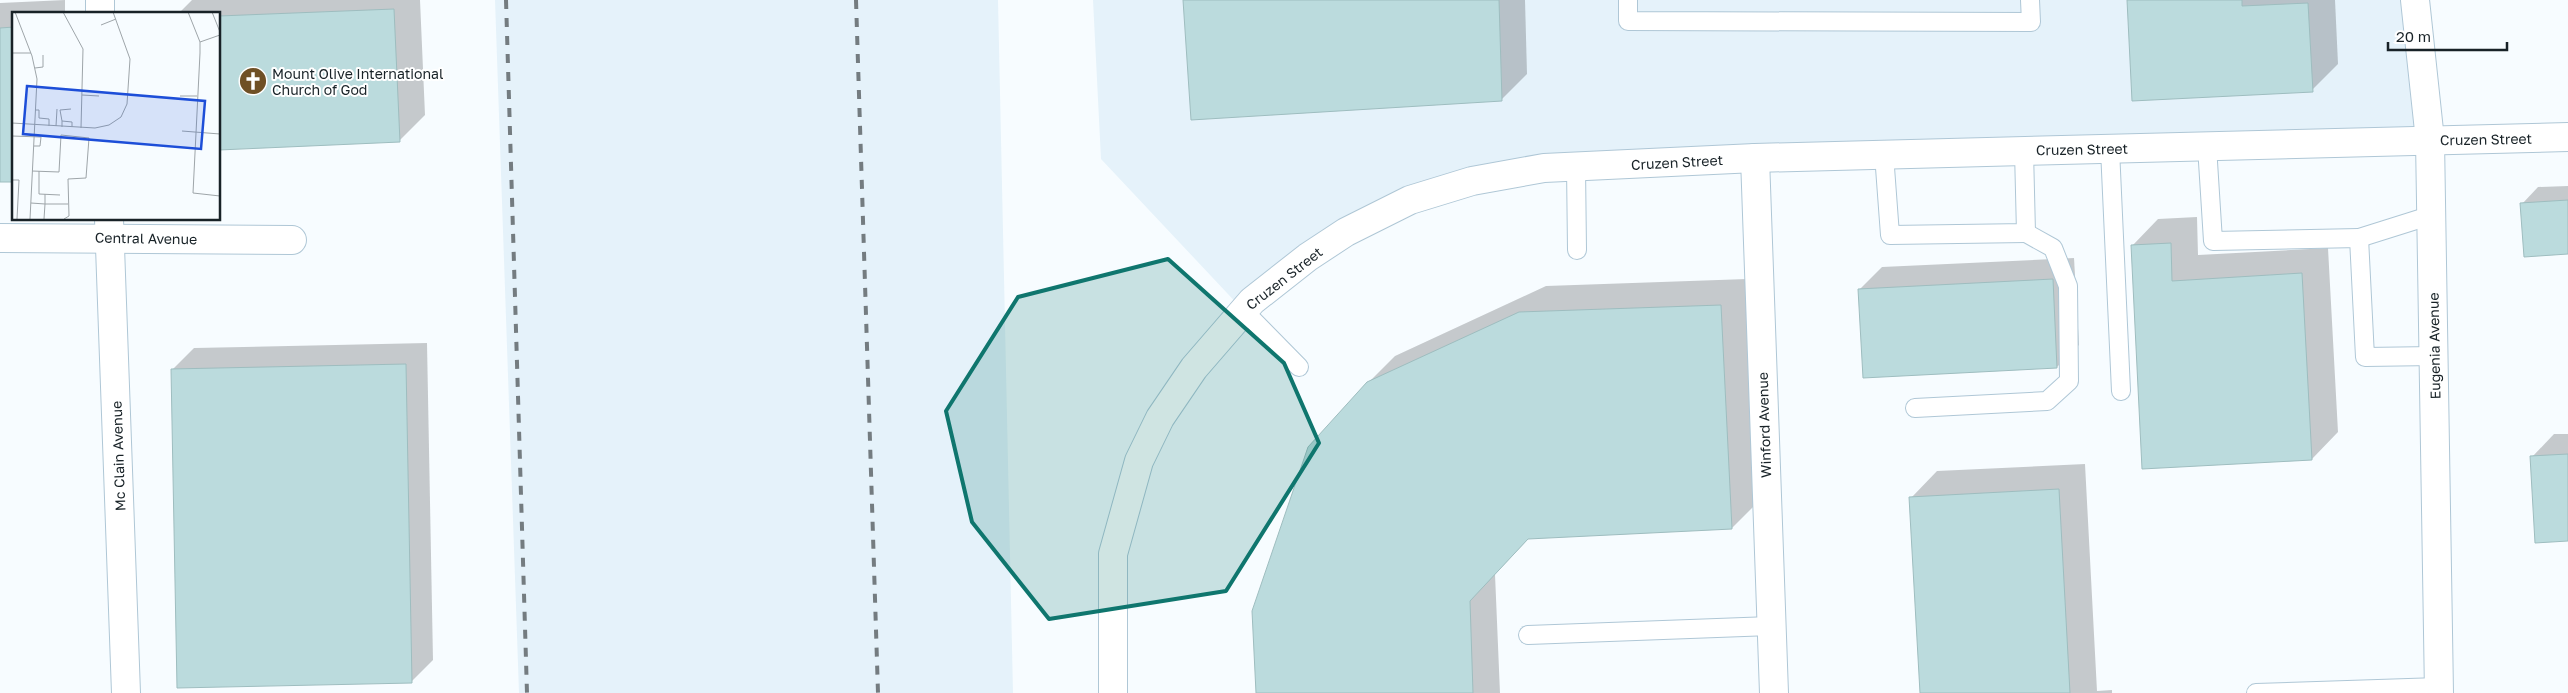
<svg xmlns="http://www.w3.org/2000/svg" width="2568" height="693" viewBox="0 0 2568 693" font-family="'Golos Text',sans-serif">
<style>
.built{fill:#e5f2fa}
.shadow{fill:#0003}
.building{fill:#bbdbdd;stroke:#9ebdbf}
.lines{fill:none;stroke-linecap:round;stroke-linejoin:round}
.lane-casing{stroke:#afc7d6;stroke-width:20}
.street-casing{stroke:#afc7d6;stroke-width:30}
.lane{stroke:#fff;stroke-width:18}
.street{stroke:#fff;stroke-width:28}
.rail{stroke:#747c80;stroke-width:4;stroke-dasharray:9 9;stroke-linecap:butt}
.marked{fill:#0f766e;fill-opacity:0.2;stroke:#0f766e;stroke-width:4;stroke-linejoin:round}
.labels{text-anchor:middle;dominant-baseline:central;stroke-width:4;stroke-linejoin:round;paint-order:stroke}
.poi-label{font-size:14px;fill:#182227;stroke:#fff;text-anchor:start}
.street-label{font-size:14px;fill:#182227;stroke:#fff}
.inset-road{fill:none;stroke:#9ea5a9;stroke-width:1}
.view{fill:#1d4ed8;fill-opacity:0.15;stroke:#1d4ed8;stroke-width:2.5}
.inset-edge{fill:none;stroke:#182227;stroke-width:2.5}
</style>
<rect width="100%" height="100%" fill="#f7fcff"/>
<g class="built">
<polygon points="495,0 998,0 1013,693 519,693"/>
<polygon points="1093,0 2415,0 2430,140 1544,168 1410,200 1243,310 1101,159"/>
</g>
<g class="shadow">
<polygon points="65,0 65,14 14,14 14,180 0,181 0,3"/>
<polygon points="192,0 420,0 425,115 399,141 219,148 219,14 178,14"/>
<polygon points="1184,0 1525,0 1527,74 1501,100"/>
<polygon points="2128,0 2335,0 2338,64 2312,90"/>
<polygon points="2568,186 2568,253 2522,204 2538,187"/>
<polygon points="2197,217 2198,255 2328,248 2338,432 2312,459 2132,246 2158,219"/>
<polygon points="2074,258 2079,345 2057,367 1860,289 1882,267"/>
<polygon points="1747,279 1758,502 1732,528 1529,538 1495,574 1500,693 1257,693 1368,383 1395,356 1546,286"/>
<polygon points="427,343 433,660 411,682 172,370 194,348"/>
<polygon points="2554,434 2568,434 2568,540 2532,457"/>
<polygon points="2085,464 2097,691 2112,690 2112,693 1921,693 1911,498 1937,471"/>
</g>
<g class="building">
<polygon points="1183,0 1499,0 1502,101 1191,120"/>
<polygon points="2127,0 2242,0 2242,6 2308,3 2313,92 2132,101"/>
<polygon points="394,9 400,142 219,150 219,16"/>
<polygon points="14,27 14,182 0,182 0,28"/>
<polygon points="2568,200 2568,254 2524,257 2520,203"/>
<polygon points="2171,243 2172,281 2302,273 2312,460 2142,469 2131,245"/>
<polygon points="2053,279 2057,368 1863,378 1858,289"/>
<polygon points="1721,305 1732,529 1528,539 1470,601 1473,693 1256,693 1252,611 1308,447 1367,382 1519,312"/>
<polygon points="406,364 412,683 177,688 171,369"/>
<polygon points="2568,454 2568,541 2535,543 2530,456"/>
<polygon points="2059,489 2070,693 1920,693 1909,497"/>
</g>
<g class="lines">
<defs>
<g id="lane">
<polyline points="1628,0 1628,21 2031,22 2030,0"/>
<polyline points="2207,146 2213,241 2359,238 2365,357 2434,356"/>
<polyline points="2110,149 2121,391"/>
<polyline points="1884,154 1890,235 2026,233 2024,151"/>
<polyline points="1576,167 1577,250"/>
<polyline points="2359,238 2432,215"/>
<polyline points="1243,310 1299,367"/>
<polyline points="1915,408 2047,401 2069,381 2068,286 2053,248 2026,233"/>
<polyline points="1528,635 1771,626"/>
<polyline points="2256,693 2439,687"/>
</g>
<g id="street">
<polyline points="100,0 100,14"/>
<polyline points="2415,0 2430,140 2439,693"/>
<polyline points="1755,158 1774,693"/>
<polyline points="109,219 126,693"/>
<polyline points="0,238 292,240"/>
<polyline points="1113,693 1113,554 1139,461 1160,418 1194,368 1252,301 1308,257 1346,232 1410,200 1472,181 1544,168 1755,158 2568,137"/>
</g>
</defs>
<use href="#lane" class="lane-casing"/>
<use href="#street" class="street-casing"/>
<use href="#lane" class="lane"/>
<use href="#street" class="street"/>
<g class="rail">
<polyline points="506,0 527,693"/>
<polyline points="856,0 878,693"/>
</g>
</g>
<path class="marked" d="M1168 259 1284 363 1319 443 1226 591 1049 619 972 522 946 411 1018 297Z"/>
<defs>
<symbol id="church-disc" viewBox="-11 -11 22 22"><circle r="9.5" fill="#6f5025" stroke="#fff"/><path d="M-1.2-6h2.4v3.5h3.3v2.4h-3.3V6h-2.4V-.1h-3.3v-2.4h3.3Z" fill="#fff"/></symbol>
</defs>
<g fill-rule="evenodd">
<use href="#church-disc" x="237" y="65" width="32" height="32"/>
</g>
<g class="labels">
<g class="poi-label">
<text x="272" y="73">Mount Olive International<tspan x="272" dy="16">Church of God</tspan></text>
</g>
<g class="street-label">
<text transform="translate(2486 139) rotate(-1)">Cruzen Street</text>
<text transform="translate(2082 149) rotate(-1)">Cruzen Street</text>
<text transform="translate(1677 162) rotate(-3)">Cruzen Street</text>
<text transform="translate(146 238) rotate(1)">Central Avenue</text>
<text transform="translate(1284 278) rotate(-38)">Cruzen Street</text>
<text transform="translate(2434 346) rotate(-91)">Eugenia Avenue</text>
<text transform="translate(1764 425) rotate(-92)">Winford Avenue</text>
<text transform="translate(118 456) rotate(-92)">Mc Clain Avenue</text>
</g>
</g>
<g transform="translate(12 12)">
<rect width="208" height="208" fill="#f7fcff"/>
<path class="inset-road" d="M3 0 20 44 25 67 18 207M51 0 71 37 69 116M176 0 188 30V41L181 181 208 184M200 0 208 20M89 13 104 7M188 30 208 23M0 41H19M23 56 31 55V43M25 75 41 76M70 83 87 84M168 84H185M23 98H27V106L37 107V114M50 109 48 98 59 97M0 111 83 116 97 113 109 105 115 92 118 47 101 0M44 114 45 97M50 115V109L60 110V115M170 119 208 122M0 124 29 125 28 134H22M20 159 47 160 49 123 77 126 74 166 56 167 57 204 52 207M27 159V182L48 183M0 168H7L5 207M33 182V192H56M19 191 33 192 32 207"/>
<path class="view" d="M15 74 193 89 189 137 11 122Z"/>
<rect width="208" height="208" class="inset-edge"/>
</g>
<path d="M2388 42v8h119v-8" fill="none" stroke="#182227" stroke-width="2.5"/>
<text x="2396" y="42" font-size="15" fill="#182227" stroke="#ffffff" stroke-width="4" paint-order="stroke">20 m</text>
</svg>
